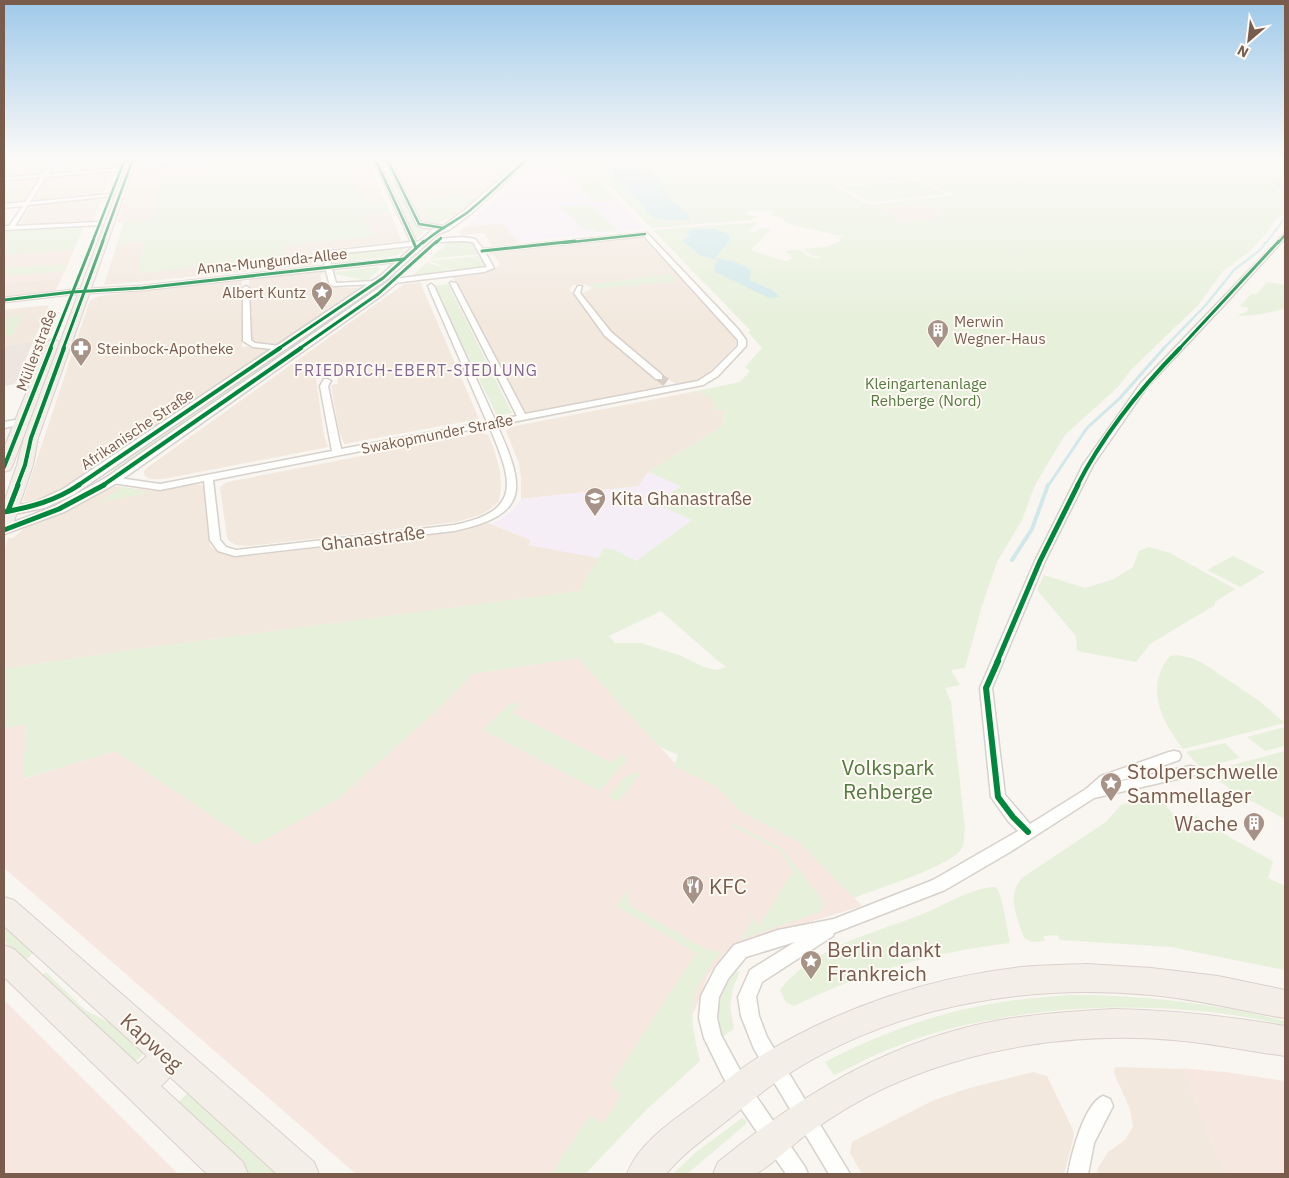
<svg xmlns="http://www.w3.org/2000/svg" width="1289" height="1178" font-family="'IBM Plex Sans',sans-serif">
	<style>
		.residential { fill: #f2e8de }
		.commercial { fill: #f6e8e1 }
		.industrial { fill: #ede5e0 }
		.education { fill: #f6eef6 }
		.green { fill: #e7f0db; fill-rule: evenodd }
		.water { fill: #d0e8ea }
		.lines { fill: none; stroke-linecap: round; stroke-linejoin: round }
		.stream-far3 { stroke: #d0e8ea; stroke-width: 2 }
		.stream-far2 { stroke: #d0e8ea; stroke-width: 2.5 }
		.stream-far1 { stroke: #d0e8ea; stroke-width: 3 }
		.stream { stroke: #d0e8ea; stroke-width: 4 }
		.minor-tunnel { stroke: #d9cfc7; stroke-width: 9; stroke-dasharray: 9 4.5; stroke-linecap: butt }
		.minor-casing { stroke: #d7d1cb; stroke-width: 3 }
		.tertiary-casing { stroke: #d7d1cb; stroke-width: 3 }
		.primary-casing { stroke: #dad1cc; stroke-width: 2 }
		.minor { fill: #fefefd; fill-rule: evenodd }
		.tertiary { fill: #fefefd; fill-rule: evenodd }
		.primary { fill: #f3eee8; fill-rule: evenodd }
		.cycleway-far4-casing { stroke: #fffaf3; stroke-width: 4 }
		.cycleway-far3-casing { stroke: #fffaf3; stroke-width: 5 }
		.cycleway-far2-casing { stroke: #fffaf3; stroke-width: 6 }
		.cycleway-far1-casing { stroke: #fffaf3; stroke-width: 8 }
		.cycleway-casing { stroke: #fffaf3; stroke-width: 9 }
		.cycleway-far4 { stroke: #00873e; stroke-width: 2.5 }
		.cycleway-far3 { stroke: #00873e; stroke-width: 3 }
		.cycleway-far2 { stroke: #00873e; stroke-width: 4 }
		.cycleway-far1 { stroke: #00873e; stroke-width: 5 }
		.cycleway { stroke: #00873e; stroke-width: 6 }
		.labels { text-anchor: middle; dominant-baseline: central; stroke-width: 4; stroke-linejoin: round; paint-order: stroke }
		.far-street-label { font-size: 15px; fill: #7a5c4d; stroke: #fffaf3 }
		.far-poi-label { font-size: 15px; fill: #7a5c4d; stroke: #fffaf3; text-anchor: start }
		.far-park-label { font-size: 15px; fill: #537a41; stroke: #fffaf3 }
		.far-quarter-label { font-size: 16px; letter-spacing: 1px; fill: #846695; stroke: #fffaf3 }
		.poi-label { font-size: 18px; fill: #7a5c4d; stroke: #fffaf3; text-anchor: start }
		.street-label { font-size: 18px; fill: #7a5c4d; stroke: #fffaf3 }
		.near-park-label { font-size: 21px; fill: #537a41; stroke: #fffaf3 }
		.near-poi-label { font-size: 21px; fill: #7a5c4d; stroke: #fffaf3; text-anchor: start }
		.near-street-label { font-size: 21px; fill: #7a5c4d; stroke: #fffaf3 }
	</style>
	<rect width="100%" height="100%" fill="#f9f5f0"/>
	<!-- residential -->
	<g class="residential">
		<path d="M4,159H51L41,174L4,177Z"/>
		<path d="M60,159H119L115,167L112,169L51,173Z"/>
		<path d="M139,159H237L142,166H136Z"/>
		<path d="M299,159H367L386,203L362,205L346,161L162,176L150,220L117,223L135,170L137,169H141V171Z"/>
		<path d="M391,159H522L457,216L432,225L424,224Z"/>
		<path d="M109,172H113L102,195L34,201L49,176Z"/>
		<path d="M39,177L23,202L4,204V180Z"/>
		<path d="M95,199H102L93,221L91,222L18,226L32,204Z"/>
		<path d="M390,212L402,241L312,251L315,265L104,285L117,244L145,241L137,273L285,257L284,245L374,236L366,215Z"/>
		<path d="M503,223L518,243L492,246L484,233L461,235L459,232L465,227Z"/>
		<path d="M635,236L642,237L736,338V345L705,377L695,382L675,384L613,334L580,294L591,289V287L583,284L573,285L569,289L605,334L664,386L524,413L453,277L457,275L463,276L488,273V271L495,269L500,264L493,254L488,255L492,251Z"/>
		<path d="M311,271L326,272L320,275L323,287L361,288L278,346L257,345V341L250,340V319L252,317V312H250L249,280L253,278Z"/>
		<path d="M61,279L56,290L4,297V283Z"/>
		<path d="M238,279L242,281V347L252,346L269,348L270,351L90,472H87L77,478L80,479L60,493L37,502L36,501H23L90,300L100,296L146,290Z"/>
		<path d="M420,282L479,419L344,444L339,431L331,385L338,384L337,376L316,379L324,436L328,447L164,479H150L144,475V471L148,467L404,284Z"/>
		<path d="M49,305L33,342L4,346V337L9,326L4,327V310Z"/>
		<path d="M697,391L712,398L716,404L714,410H726L721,427L648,472L640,486L521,499V478L519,463L506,431L510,427Z"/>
		<path d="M481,433L488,435L493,446L500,471L501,487L499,501L489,510L480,515L456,522L250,546L236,545L229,541L227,537L220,487L227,482Z"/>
		<path d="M192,484L202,485L204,490L210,546L218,552L228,555L249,556L443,533L467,530L488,523L531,540L529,545L599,558L580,591L137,649L4,669V551L8,538H13L27,526L60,514L114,486L154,491Z"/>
		<path d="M1115,1067L1183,1069L1217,1156L1228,1174H1097L1098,1168L1108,1152L1125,1140L1133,1127L1130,1109L1114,1073Z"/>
		<path d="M1033,1072L1047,1076L1073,1130L1074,1136L1064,1174H862L850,1153L852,1142L932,1101L966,1089Z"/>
	</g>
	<!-- commercial -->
	<g class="commercial">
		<path d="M913,205L944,210L931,220L903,223L878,209Z"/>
		<path d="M74,250L61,279L4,283V255Z"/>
		<path d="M578,658L675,763L674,766L717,787L741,812L799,842L862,906L737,944L725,953L708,975L695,1010L572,1174H356L4,868V728L26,724L24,779L115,751L255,845L447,701L472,674Z"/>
		<path d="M4,1000L178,1174H4Z"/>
		<path d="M1178,1068L1225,1072L1285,1081V1174H1228L1217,1156L1183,1069Z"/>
	</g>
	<!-- industrial -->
	<path class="industrial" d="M33,342L15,384L4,386V346Z"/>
	<!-- education -->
	<g class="education">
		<path d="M559,164L594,202L618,200L643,229L517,242L503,223L465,227L530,166Z"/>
		<path d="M648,472L681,486L666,496L661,494L646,504L659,505L692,520L636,561L615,550L604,548L599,558L528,545L531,540L492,524L512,511L521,499L639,486Z"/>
	</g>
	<!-- green -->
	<g class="green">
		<path d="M538,159H580L605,185L601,186L618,200L594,202L559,164L530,166Z"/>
		<path d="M584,159H1285V213L1276,219L1263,237L1250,251L1223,271L1199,304L1131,370L1118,387L1065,435L1035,485L1022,520L997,562L982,606L965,668L951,670L960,685L945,688L951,701L965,829C964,836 965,845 960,851C944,868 879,888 854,898L799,842L741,812L717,787L674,766L678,755L658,746L578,658L472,674L447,701L337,800L255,845L115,751L23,779L26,724L4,728V669L137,649L579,591L604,548L615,550L636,561L692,520L659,505L654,508L645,504L661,494L666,496L681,486L648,472L721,427L726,411L714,410L716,404L713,403L712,398L697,391L740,382L750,371L745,367L762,348L748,332L751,331L653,230L759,222L748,231L755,232L761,228L771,229L751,250L778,259L786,261L794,258L788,256L790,255L785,251L799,249L808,256L818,259L820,257L812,255L804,249L826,247L840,241V238L837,237H847L791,225L781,218L770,216L775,212L767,210L748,211L746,214L759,217L749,220L651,228ZM917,178L955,195L869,205L835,186ZM913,205L943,210L931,220L903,223L879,209ZM661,611L718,661L727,667L716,670L704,667L679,655L641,643H615L609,636Z"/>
		<path d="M346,161L362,204L386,203L390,212L366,215L374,236L284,245L286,257L137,273L145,241L117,244L124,222L150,220L162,176Z"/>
		<path d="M393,179L416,225L428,228L416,239L388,180Z"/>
		<path d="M916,180L947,194L871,202L842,187Z"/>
		<path d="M469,196L473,199L452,216L431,223H429L417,200Z"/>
		<path d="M572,205H590L617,230L596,232L593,229L586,230L560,207Z"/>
		<path d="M83,228L74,250L4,255V231Z"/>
		<path d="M458,241L472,242L480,254L430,259L449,242Z"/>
		<path d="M404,246L405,248L396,256L332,263L331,259L341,253Z"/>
		<path d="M481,256L486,264L483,267L456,272L430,261Z"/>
		<path d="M427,263L443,267L453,273L411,277Z"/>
		<path d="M68,264L64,271L4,276V268Z"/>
		<path d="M376,267L381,268L367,281L335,274L334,272Z"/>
		<path d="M670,274L677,281L596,289L592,284Z"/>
		<path d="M1267,282L1285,285V308C1269,314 1254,315 1237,316L1246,312L1249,308L1240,306L1251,294H1257Z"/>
		<path d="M450,284L451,290L512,413L497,416L434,286Z"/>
		<path d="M363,295H372L293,348L287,347Z"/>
		<path d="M23,315L14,334L4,336L6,324H4V318Z"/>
		<path d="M279,353H286L119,471L110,470Z"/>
		<path d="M123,487L150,493L99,502Z"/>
		<path d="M1149,547L1170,553L1235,589L1215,602V605L1150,644L1136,662L1077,651L1076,636L1037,590L1044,575L1085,588L1114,579L1133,567L1139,551Z"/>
		<path d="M1233,556L1265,572L1240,587L1207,570Z"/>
		<path d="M1178,655L1194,659L1204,664L1258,700L1285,723L1183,749C1162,721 1144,687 1170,656Z"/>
		<path d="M511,703L520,704L512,713L612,763L620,754L628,759L599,791L482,730Z"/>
		<path d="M1285,727V746L1265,751L1247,737Z"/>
		<path d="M1225,743L1240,758L1201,768L1186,752Z"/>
		<path d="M1285,751V819L1238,794L1206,772Z"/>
		<path d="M634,772L641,773L618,802L608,796L624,778Z"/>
		<path d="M1156,795L1177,818H1191L1195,815L1231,838L1273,861L1268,878L1285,886V970L1171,947L1060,940L1057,935L1043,936L1045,941L1031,942L1024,938C1017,917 1006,897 1022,878L1106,822L1121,805Z"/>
		<path d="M732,823L781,848L822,899L823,908L820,912L740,940L753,921L749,917L750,915L759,926L793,871L780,851L730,825Z"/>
		<path d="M992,887H996C1003,896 1007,930 1010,943C934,952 863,972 794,1006L786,1002L780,990C816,944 874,934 925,913C948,903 968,890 992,887Z"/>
		<path d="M627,891L630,892L627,896L630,905L707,950L722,952C687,991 688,1013 700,1061L647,1109L585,1174H551L590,1115L603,1124L622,1094L610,1085L696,953L616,906Z"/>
		<path d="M4,927L36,951L25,960L4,941Z"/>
		<path d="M740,971L733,988L730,1006L734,1029L723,1036C712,1011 720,992 736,972Z"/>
		<path d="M46,972L85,1010L122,1029L146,1051L132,1065L41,976Z"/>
		<path d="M1069,995C1143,995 1214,1003 1285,1021V1025C1164,996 997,1002 882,1052C865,1059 850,1068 834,1075L825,1062C909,1019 975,1001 1069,995Z"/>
		<path d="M189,1092L281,1174H248L175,1105Z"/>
		<path d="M742,1118L746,1120V1124L687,1174H673L695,1153Z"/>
	</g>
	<!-- water -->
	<g class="water">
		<path d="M599,159H627L654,176L661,183L667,197L688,214L690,220H666L652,217L636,197L612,178L609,169Z"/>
		<path d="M695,229H713L729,234L730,240L715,258C726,260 744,262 751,272L749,278L750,280L774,291L779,297L769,298L715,272L714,268L718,260L701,256L682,240L690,236L686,232Z"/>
	</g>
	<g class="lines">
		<!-- stream-far3 -->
		<g class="stream-far3">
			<path d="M1285,178L1273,190L1285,198"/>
			<path d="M1266,243L1285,218"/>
		</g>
		<!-- stream-far2 -->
		<path class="stream-far2" d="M1163,349L1205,306L1234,270L1260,250L1267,241"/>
		<!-- stream-far1 -->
		<path class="stream-far1" d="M1048,486L1087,428L1120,398L1164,348"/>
		<!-- stream -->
		<path class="stream" d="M1012,560L1032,529L1048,485"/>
		<!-- minor-tunnel -->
		<path class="minor-tunnel" d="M659,377L667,383"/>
		<!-- minor casing -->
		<g class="minor-casing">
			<g id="minor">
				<path d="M53,159H57L48,174L233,159H252L46,177L30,202L110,194L113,196L28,205L15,226L99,222L101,225L4,230V226H9L23,206L4,208V204L25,202L41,177L4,180V178L43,174Z"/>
				<path d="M373,159H377L416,242L423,241L426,243L418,245L419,248L416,250L412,246L335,254L329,257L331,265L406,258V260L404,261L332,269L336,283L375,281L378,283L377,284L333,286L329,283L326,270L142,290L72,294L4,302V298L72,290L142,286L325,266L323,256L332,251L411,242Z"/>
				<path d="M385,159H389L421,223L446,226L448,229L425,228L417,225Z"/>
				<path d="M647,233L738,329L746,340V346L718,376L703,385L497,425C525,487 531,515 454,531L235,556L218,551L210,540L204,481L160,490L112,483L107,480L112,477L160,484L332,451L320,386L324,379H327L331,381L328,386L341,449L487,422L428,286L431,284L434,286L495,420L517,416L450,283L451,282L456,283L525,414L698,381L712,372L738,346V340L644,236L485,252L494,268L484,272L394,283L391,281L394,279L487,267L473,242L463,241L436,242L438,239L463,237L475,239L483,249ZM489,426C512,480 524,511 454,525L236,550L226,547L220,540L213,480Z"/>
				<path d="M1285,233V238L1226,303L1147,387L1093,465L1045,561L992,688L1005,795L1030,824L1086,789L1101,776L1169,752L1174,751L1179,752L1181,756L1179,760L1117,782L1190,766L1195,767L1197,771L1195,775L1190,776L1094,798L1010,852L945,890L834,933L833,936L762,982L756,997L759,1016L767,1037L850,1174H829L754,1049L741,1016L738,997L750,970L795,942L746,957L728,979L719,997L717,1018L721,1035L747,1083L805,1167L808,1174H786L733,1097L704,1038L699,1018L701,996L716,967L734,945L778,930L834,919L933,880L1018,831L1008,821L991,797L980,688L1035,561L1083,465L1141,383Z"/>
				<path d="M246,286L249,288L251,340L255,343L280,346V350L253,347L243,341V288Z"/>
				<path d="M578,286H582L580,293L611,332L662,375V379H656L605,336L574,293Z"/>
				<path d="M21,419L25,422L24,424L4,428V422Z"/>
				<path d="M1103,1096L1110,1099L1113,1106L1094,1143L1088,1174H1068C1071,1155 1084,1104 1103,1096Z"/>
			</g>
		</g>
		<!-- tertiary casing -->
		<g class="tertiary-casing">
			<g id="tertiary">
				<path d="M523,159H530L472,213L449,230L438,234L386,280L73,495L44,508L4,516V508L35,502L63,489L380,276L432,230L443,226L466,209Z"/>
				<path d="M396,276L400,279L399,281L381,296L117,483L64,512L4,534V526L55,506L107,477Z"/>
			</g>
		</g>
		<!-- primary casing -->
		<g class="primary-casing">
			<g id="primary">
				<path d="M129,159H137L38,438L33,465L13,524L10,528L4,529V502L17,465L24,438Z"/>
				<path d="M53,338L59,342L12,467L10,470L4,472V448L47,342Z"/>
				<path d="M4,897L14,900L314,1162L319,1174H277L170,1077L161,1086L243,1162L248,1174H207L4,977V945L14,949L138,1064L147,1056L4,926Z"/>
				<path d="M1087,964L1151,968L1218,976L1285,990V1018C1241,1011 1197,999 1151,995C1023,983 887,1007 779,1080C763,1091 749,1103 734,1115C711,1134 685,1151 666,1174H627C639,1142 674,1120 701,1100C721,1085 740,1068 762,1055C841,1007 931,977 1022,967C1043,965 1065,965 1087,964Z"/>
				<path d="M1113,1009C1172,1010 1227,1016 1285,1026V1056C1248,1051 1211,1043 1173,1040C1081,1032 983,1046 898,1082C865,1096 834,1115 806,1135C796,1142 762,1173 755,1174C742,1177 725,1175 713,1174L718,1162C802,1094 891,1040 1000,1020C1037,1014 1075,1011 1113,1009Z"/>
			</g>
		</g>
		<!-- minor -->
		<use href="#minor" class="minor"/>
		<!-- tertiary -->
		<use href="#tertiary" class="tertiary"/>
		<!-- primary -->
		<use href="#primary" class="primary"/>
		<!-- cycleway-far4 casing -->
		<g class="cycleway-far4-casing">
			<g id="cycleway-far4">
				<path d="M375,159L414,243"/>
				<path d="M387,159L419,224L444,228"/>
				<path d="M92,243L125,159"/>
				<path d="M102,243L133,159"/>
				<path d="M423,243C437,230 453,223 468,212C489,195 508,176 527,159"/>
				<path d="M436,243L441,238"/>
				<path d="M563,243L645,234"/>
				<path d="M1278,243L1285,235"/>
			</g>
		</g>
		<!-- cycleway-far3 casing -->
		<g class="cycleway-far3-casing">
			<g id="cycleway-far3">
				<path d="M413,241L416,248"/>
				<path d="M482,251L575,241"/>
				<path d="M4,300L72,292L142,288L404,259"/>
				<path d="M50,349L93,241"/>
				<path d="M63,349L103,241"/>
				<path d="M278,349L383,278L424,241"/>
				<path d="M299,349L378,294L437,241"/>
				<path d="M1179,349L1279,241"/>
			</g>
		</g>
		<!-- cycleway-far2 casing -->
		<g class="cycleway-far2-casing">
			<g id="cycleway-far2">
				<path d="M4,467L51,348"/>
				<path d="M17,486L25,465L31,438L64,348"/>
				<path d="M77,486L280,348"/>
				<path d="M102,486L301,348"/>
				<path d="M1077,486C1103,435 1140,389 1180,348"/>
			</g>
		</g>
		<!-- cycleway-far1 casing -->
		<g class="cycleway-far1-casing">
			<g id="cycleway-far1">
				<path d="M8,511L18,485"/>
				<path d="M4,512C31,507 55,501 79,485"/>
				<path d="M4,530L59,509L104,485"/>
				<path d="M997,662L1040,561L1078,485"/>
			</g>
		</g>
		<!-- cycleway casing -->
		<g class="cycleway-casing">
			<path id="cycleway" d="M998,661L986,688L998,797L1013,817L1028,832"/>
		</g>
		<!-- cycleway-far4 -->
		<use href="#cycleway-far4" class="cycleway-far4"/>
		<!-- cycleway-far3 -->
		<use href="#cycleway-far3" class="cycleway-far3"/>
		<!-- cycleway-far2 -->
		<use href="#cycleway-far2" class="cycleway-far2"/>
		<!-- cycleway-far1 -->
		<use href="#cycleway-far1" class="cycleway-far1"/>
		<!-- cycleway -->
		<use href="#cycleway" class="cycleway"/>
	</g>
	<!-- sky -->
	<linearGradient id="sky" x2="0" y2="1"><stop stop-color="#9ec9e9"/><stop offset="0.49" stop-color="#fcfaf8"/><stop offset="1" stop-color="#fcfaf8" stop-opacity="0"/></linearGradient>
	<rect width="1289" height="324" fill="url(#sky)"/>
	<!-- icons -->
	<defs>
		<g id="sight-pin" transform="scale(1.125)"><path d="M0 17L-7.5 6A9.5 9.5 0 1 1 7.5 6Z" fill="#a69286" stroke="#fffaf3"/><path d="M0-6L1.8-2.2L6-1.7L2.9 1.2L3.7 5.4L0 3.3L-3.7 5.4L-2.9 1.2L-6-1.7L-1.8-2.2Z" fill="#fff"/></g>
		<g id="building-pin" transform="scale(1.125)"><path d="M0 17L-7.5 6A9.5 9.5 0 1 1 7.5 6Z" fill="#a69286" stroke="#fffaf3"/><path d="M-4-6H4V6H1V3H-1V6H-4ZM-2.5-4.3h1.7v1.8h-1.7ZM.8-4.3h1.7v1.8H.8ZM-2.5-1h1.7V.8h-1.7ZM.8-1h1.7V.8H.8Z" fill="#fff"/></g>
		<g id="pharmacy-pin" transform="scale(1.125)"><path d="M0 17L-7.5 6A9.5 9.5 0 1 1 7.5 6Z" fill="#a69286" stroke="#fffaf3"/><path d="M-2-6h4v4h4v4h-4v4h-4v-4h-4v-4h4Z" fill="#fff"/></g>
		<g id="school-pin" transform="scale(1.125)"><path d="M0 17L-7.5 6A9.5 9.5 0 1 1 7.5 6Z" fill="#a69286" stroke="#fffaf3"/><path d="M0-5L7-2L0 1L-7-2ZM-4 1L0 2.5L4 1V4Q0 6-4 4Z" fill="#fff"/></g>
		<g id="restaurant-pin" transform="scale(1.125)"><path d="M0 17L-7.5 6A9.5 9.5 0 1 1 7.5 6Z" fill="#a69286" stroke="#fffaf3"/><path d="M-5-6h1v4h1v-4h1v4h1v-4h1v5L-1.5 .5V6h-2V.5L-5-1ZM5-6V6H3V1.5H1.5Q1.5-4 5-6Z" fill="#fff"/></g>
	</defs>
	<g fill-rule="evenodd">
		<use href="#sight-pin" x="322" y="292"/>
		<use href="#building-pin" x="938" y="330"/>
		<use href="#pharmacy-pin" x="81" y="348"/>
		<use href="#school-pin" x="595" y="498"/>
		<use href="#sight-pin" x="1111" y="783"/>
		<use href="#building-pin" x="1254" y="823"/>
		<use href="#restaurant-pin" x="693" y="886"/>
		<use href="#sight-pin" x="811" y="961"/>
	</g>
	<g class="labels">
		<!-- far-street labels -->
		<g class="far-street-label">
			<text transform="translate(272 261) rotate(-6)">Anna-Mungunda-Allee</text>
			<text transform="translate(36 350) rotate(-69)">Müllerstraße</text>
			<text transform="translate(137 429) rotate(-34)">Afrikanische Straße</text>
			<text transform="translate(437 434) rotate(-11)">Swakopmunder Straße</text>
		</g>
		<!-- far-poi labels -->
		<g class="far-poi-label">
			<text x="306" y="292" text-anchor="end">Albert Kuntz</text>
			<text x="954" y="321">Merwin<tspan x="954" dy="17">Wegner-Haus</tspan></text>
			<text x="97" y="348">Steinbock-Apotheke</text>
		</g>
		<!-- far-park labels -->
		<g class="far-park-label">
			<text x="926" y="383">Kleingartenanlage<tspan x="926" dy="17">Rehberge (Nord)</tspan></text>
		</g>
		<!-- far-quarter labels -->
		<g class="far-quarter-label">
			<text x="416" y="370">FRIEDRICH-EBERT-SIEDLUNG</text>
		</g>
		<!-- poi labels -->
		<g class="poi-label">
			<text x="611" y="498">Kita Ghanastraße</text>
		</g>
		<!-- street labels -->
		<g class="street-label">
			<text transform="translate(373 538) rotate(-7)">Ghanastraße</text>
		</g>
		<!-- near-park labels -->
		<g class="near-park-label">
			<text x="888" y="767">Volkspark<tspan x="888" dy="24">Rehberge</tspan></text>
		</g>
		<!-- near-poi labels -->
		<g class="near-poi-label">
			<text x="1127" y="771">Stolperschwelle<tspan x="1127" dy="24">Sammellager</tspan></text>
			<text x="1238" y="823" text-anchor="end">Wache</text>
			<text x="709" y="886">KFC</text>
			<text x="827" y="949">Berlin dankt<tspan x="827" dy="24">Frankreich</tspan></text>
		</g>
		<!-- near-street labels -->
		<g class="near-street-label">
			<text transform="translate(152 1042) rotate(42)">Kapweg</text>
		</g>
	</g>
	<!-- border -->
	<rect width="1289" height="1178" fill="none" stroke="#7a5c4d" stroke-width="10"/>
	<!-- north arrow -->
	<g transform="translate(1249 40) rotate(208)" stroke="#fffaf3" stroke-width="4" paint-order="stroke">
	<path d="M0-4L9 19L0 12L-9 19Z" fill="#7a5c4d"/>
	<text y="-8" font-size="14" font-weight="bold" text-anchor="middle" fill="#7a5c4d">N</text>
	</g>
</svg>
